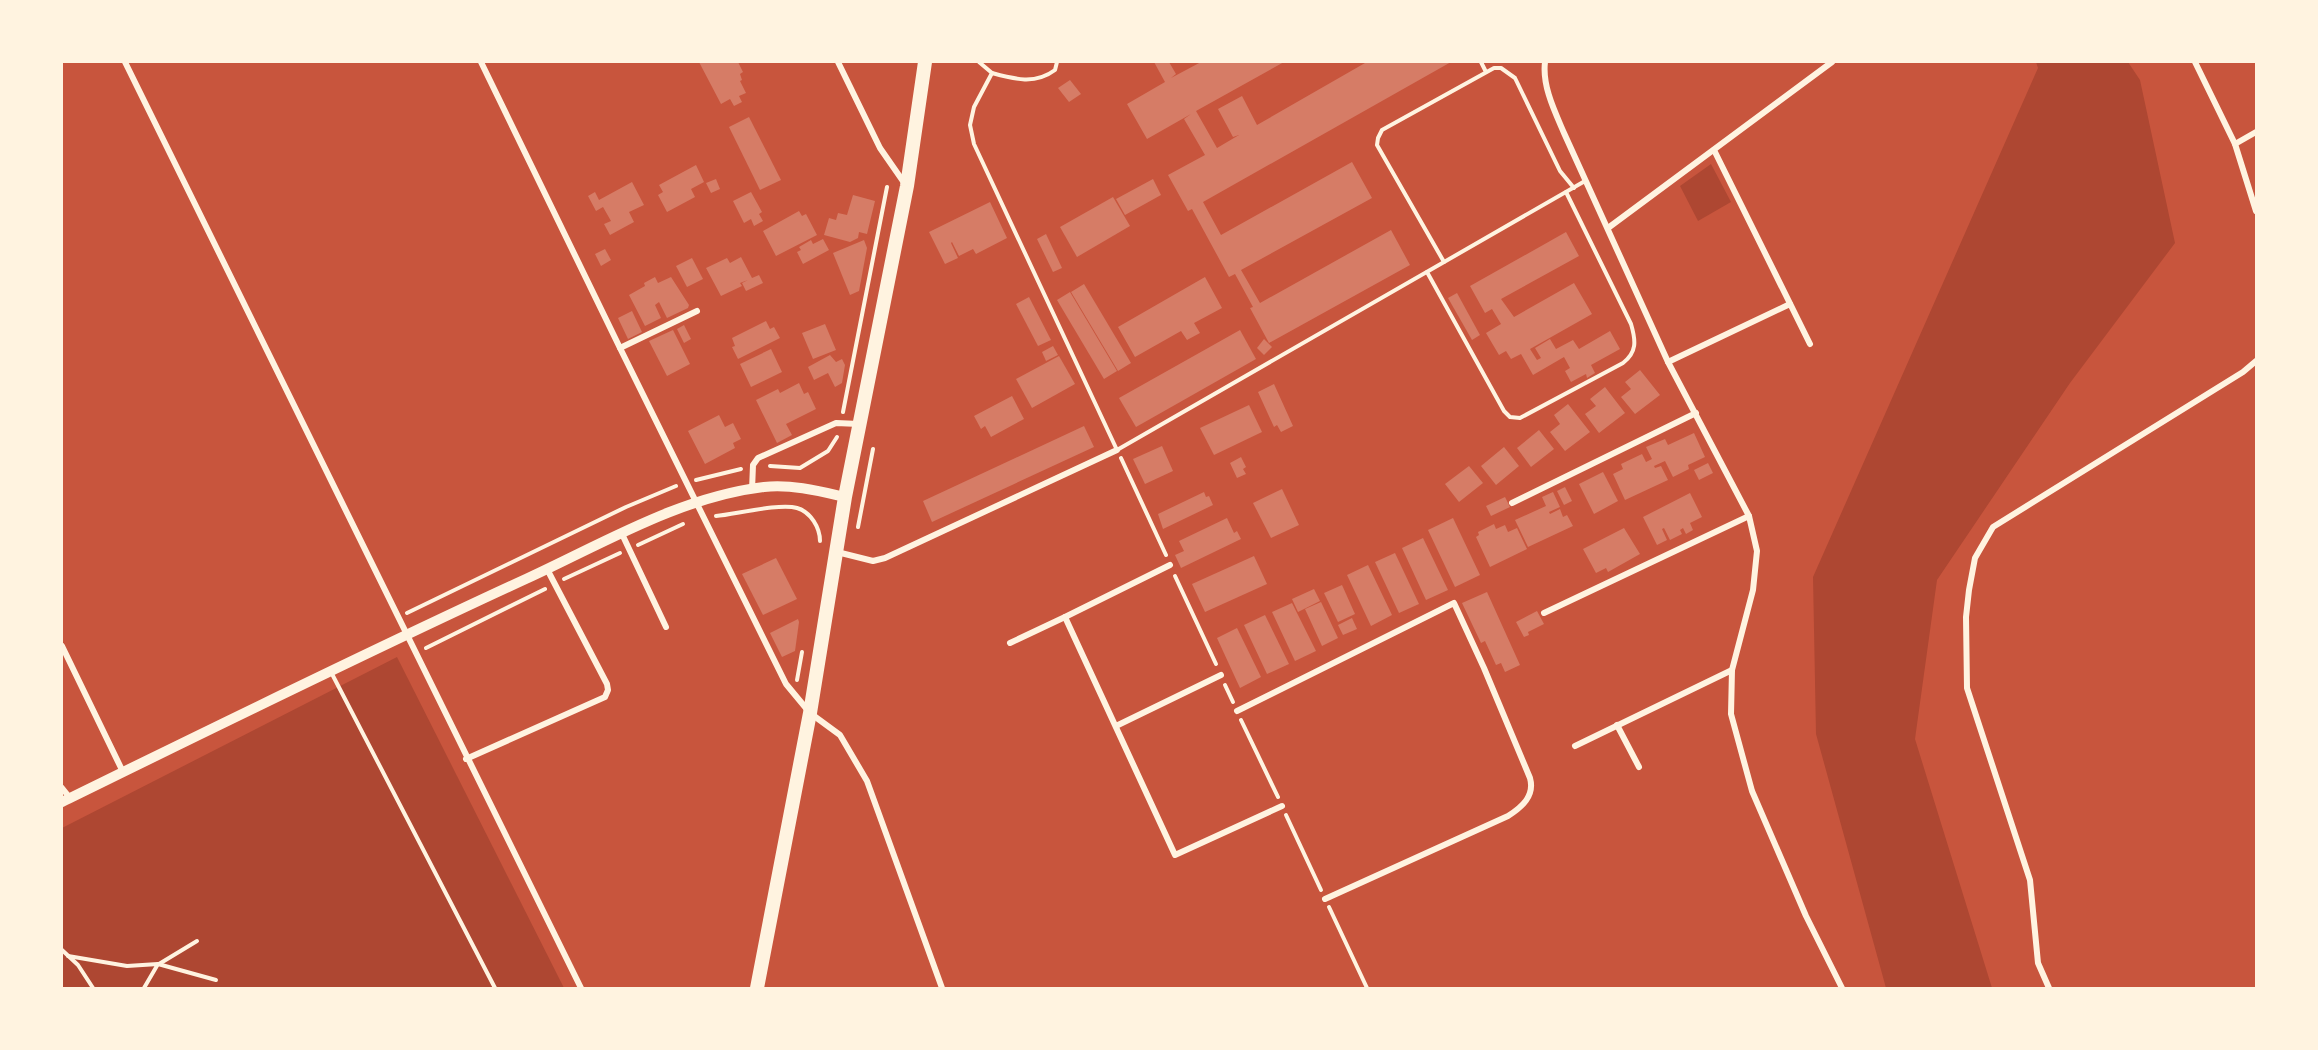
<svg xmlns="http://www.w3.org/2000/svg" width="2318" height="1050" font-family="Roboto,sans-serif">
	<style>
		.green { fill: #ae4732 }
		.building { fill: #d67c66 }
		.lines { fill: none; stroke-linecap: round; stroke-linejoin: round }
		.path { stroke: #fff3e0; stroke-width: 4 }
		.service { stroke: #fff3e0; stroke-width: 4 }
		.minor { stroke: #fff3e0; stroke-width: 6 }
		.tertiary { stroke: #fff3e0; stroke-width: 10 }
		.trunk { stroke: #fff3e0; stroke-width: 14 }
	</style>
	<rect width="100%" height="100%" fill="#c8553d"/>
	<!-- green -->
	<g class="green">
		<path d="M2036,62H2128L2140,80L2175,243L2070,383L1937,580L1915,739L1992,988H1886L1816,734L1813,577L2038,68Z"/>
		<path d="M1711,164L1731,202L1698,221L1680,186Z"/>
		<path d="M397,657L564,988H62V828Z"/>
	</g>
	<!-- building -->
	<g class="building">
		<path d="M699,62H738L743,72L740,74L742,80L740,81L746,93L739,96L742,102L734,106L730,99L721,104Z"/>
		<path d="M1154,62H1169L1176,74L1171,78L1201,62H1284L1196,111L1217,148L1239,135L1233,137L1218,109L1242,96L1257,125L1365,63L1364,62H1451L1203,202L1221,235L1352,162L1372,198L1241,270L1260,303L1391,230L1410,265L1269,343L1250,308L1253,307L1235,274L1229,277L1192,209L1188,211L1168,175L1205,155L1184,119L1191,114L1147,139L1127,104L1165,82Z"/>
		<path d="M1070,80L1081,94L1069,102L1058,88Z"/>
		<path d="M749,117L781,180L760,190L729,127Z"/>
		<path d="M696,165L704,182L691,189L695,197L667,212L658,195L663,192L659,185Z"/>
		<path d="M716,179L720,189L711,193L706,183Z"/>
		<path d="M1153,179L1161,195L1125,215L1116,199Z"/>
		<path d="M632,182L644,205L629,212L634,222L610,235L604,224L611,221L603,207L596,211L588,196L595,192L599,200Z"/>
		<path d="M751,192L762,212L759,214L763,221L754,226L751,219L744,223L733,201Z"/>
		<path d="M853,195L875,201L867,234L859,232L858,238L850,242L824,235L829,218L836,220L838,213L847,215Z"/>
		<path d="M1113,197L1130,226L1077,257L1060,227Z"/>
		<path d="M990,202L1007,238L976,254L973,249L959,256L952,242L951,243L958,258L945,264L929,232Z"/>
		<path d="M799,211L802,216L806,214L817,235L776,256L763,231Z"/>
		<path d="M1566,232L1579,256L1501,299L1514,317L1574,283L1592,314L1530,349L1537,360L1541,358L1535,348L1550,339L1556,349L1573,340L1579,349L1610,331L1620,349L1591,365L1595,373L1587,378L1586,374L1571,382L1565,371L1570,368L1564,357L1533,375L1521,354L1511,359L1506,351L1499,355L1486,333L1501,324L1492,309L1485,313L1470,286Z"/>
		<path d="M1046,234L1062,268L1053,272L1037,239Z"/>
		<path d="M823,239L829,250L803,264L797,252L801,250L799,247L811,240L813,244Z"/>
		<path d="M864,240L867,248L859,291L850,295L833,253Z"/>
		<path d="M605,249L611,260L601,266L595,254Z"/>
		<path d="M741,257L752,278L759,275L763,283L746,291L742,283L748,280L740,283L742,286L721,296L706,268L727,258L730,263Z"/>
		<path d="M692,258L703,279L687,287L676,266Z"/>
		<path d="M655,277L658,283L671,277L689,305L688,308L667,318L659,302L655,305L661,318L645,326L629,295L645,286L644,283Z"/>
		<path d="M1205,277L1222,308L1194,323L1200,333L1187,340L1181,331L1135,357L1118,327Z"/>
		<path d="M1084,284L1131,363L1118,371L1071,292Z"/>
		<path d="M1070,292L1117,371L1104,379L1057,300Z"/>
		<path d="M1457,293L1480,335L1472,340L1448,298Z"/>
		<path d="M1029,297L1051,340L1038,346L1016,304Z"/>
		<path d="M632,311L642,332L628,339L618,318Z"/>
		<path d="M766,321L770,329L774,327L780,338L738,359L732,347L735,346L732,338Z"/>
		<path d="M825,324L836,350L813,359L802,333Z"/>
		<path d="M684,325L691,339L684,343L677,329Z"/>
		<path d="M673,330L690,364L667,376L649,341Z"/>
		<path d="M1240,330L1256,359L1136,427L1119,398Z"/>
		<path d="M1264,339L1272,347L1264,355L1257,348Z"/>
		<path d="M1053,346L1058,355L1046,361L1042,352Z"/>
		<path d="M771,349L782,372L751,387L740,364Z"/>
		<path d="M830,355L836,362L842,359L845,365L842,383L835,387L828,373L814,380L808,367Z"/>
		<path d="M1059,356L1075,384L1032,408L1016,379Z"/>
		<path d="M1640,370L1660,395L1635,414L1621,397L1631,389L1625,382Z"/>
		<path d="M799,383L804,394L808,392L816,409L786,424L792,435L777,443L756,400L778,389L780,393Z"/>
		<path d="M1274,384L1293,426L1281,432L1277,425L1274,427L1258,392Z"/>
		<path d="M1605,387L1625,413L1599,433L1585,414L1596,406L1590,399Z"/>
		<path d="M1012,396L1024,419L991,437L985,426L981,429L974,416Z"/>
		<path d="M1568,404L1590,432L1565,451L1550,432L1560,424L1554,415Z"/>
		<path d="M1249,405L1262,432L1214,455L1200,428Z"/>
		<path d="M719,415L725,427L733,423L741,439L733,443L735,448L705,464L688,431Z"/>
		<path d="M1084,426L1094,447L932,522L923,501Z"/>
		<path d="M1539,430L1554,449L1531,467L1517,448Z"/>
		<path d="M1694,433L1705,457L1688,465L1689,469L1673,477L1665,461L1654,466L1655,468L1661,466L1668,480L1625,500L1613,474L1623,469L1621,464L1642,454L1646,462L1652,459L1646,447L1665,439L1668,445Z"/>
		<path d="M1162,446L1173,471L1145,484L1133,459Z"/>
		<path d="M1504,447L1519,466L1496,485L1481,466Z"/>
		<path d="M1241,457L1246,467L1243,469L1246,474L1237,478L1230,463Z"/>
		<path d="M1708,463L1713,473L1699,480L1694,470Z"/>
		<path d="M1469,466L1483,483L1459,502L1445,484Z"/>
		<path d="M1603,472L1618,501L1594,514L1579,484Z"/>
		<path d="M1565,487L1572,501L1564,505L1557,491Z"/>
		<path d="M1282,489L1299,525L1271,538L1253,503Z"/>
		<path d="M1204,492L1206,497L1209,496L1213,505L1163,529L1158,514Z"/>
		<path d="M1553,492L1560,507L1549,512L1550,514L1560,509L1563,517L1567,515L1573,526L1528,547L1515,520L1546,506L1542,497Z"/>
		<path d="M1690,493L1702,517L1690,523L1693,530L1686,534L1683,528L1680,530L1682,534L1670,540L1664,528L1662,529L1667,540L1657,545L1643,517Z"/>
		<path d="M1505,497L1510,507L1491,516L1486,506Z"/>
		<path d="M1227,518L1234,533L1237,531L1241,539L1181,568L1175,555L1184,551L1179,541Z"/>
		<path d="M1453,518L1480,575L1455,587L1428,530Z"/>
		<path d="M1494,524L1496,529L1505,525L1508,532L1517,528L1527,549L1490,567L1476,537L1479,535L1478,532Z"/>
		<path d="M1624,528L1640,554L1608,572L1606,568L1596,573L1583,549Z"/>
		<path d="M1423,538L1448,590L1426,600L1402,548Z"/>
		<path d="M1395,553L1419,604L1399,613L1375,562Z"/>
		<path d="M1254,556L1267,584L1205,612L1192,584Z"/>
		<path d="M776,558L797,599L763,615L742,574Z"/>
		<path d="M1368,565L1392,615L1371,626L1347,575Z"/>
		<path d="M1342,585L1355,614L1338,622L1324,593Z"/>
		<path d="M1314,589L1320,601L1298,612L1292,599Z"/>
		<path d="M1487,592L1520,665L1505,672L1501,663L1496,665L1485,641L1481,643L1462,603Z"/>
		<path d="M1321,602L1338,638L1322,646L1305,609Z"/>
		<path d="M1292,603L1316,651L1295,661L1272,612Z"/>
		<path d="M1537,611L1544,624L1528,632L1529,635L1524,637L1516,622Z"/>
		<path d="M1265,615L1289,664L1267,674L1244,625Z"/>
		<path d="M1352,618L1357,629L1343,635L1338,625Z"/>
		<path d="M798,619L799,622L795,651L782,657L770,633Z"/>
		<path d="M1237,628L1261,677L1240,688L1217,638Z"/>
	</g>
	<g class="lines">
		<!-- path -->
		<g class="path">
			<path d="M843,412L887,187"/>
			<path d="M1121,458L1166,555"/>
			<path d="M770,466L800,468L828,451L837,437"/>
			<path d="M696,480L741,469"/>
			<path d="M716,516C736,514 780,503 797,508C811,512 820,528 820,541"/>
			<path d="M858,527L873,449"/>
			<path d="M638,545L683,524"/>
			<path d="M1175,576L1216,664"/>
			<path d="M564,579L620,553"/>
			<path d="M407,613L626,507L676,486"/>
			<path d="M426,648L545,589"/>
			<path d="M797,680L802,652"/>
			<path d="M1225,685L1233,702"/>
			<path d="M1241,720L1278,797"/>
			<path d="M1286,815L1321,890"/>
			<path d="M1329,907L1367,988"/>
			<path d="M62,950L78,965L93,988"/>
			<path d="M68,956L127,966L158,964L144,988"/>
			<path d="M158,964L216,980"/>
			<path d="M159,964L197,941"/>
		</g>
		<!-- service -->
		<g class="service">
			<path d="M979,62L992,73L974,107L970,125L974,144L1117,450L1585,181"/>
			<path d="M1481,62L1486,72"/>
			<path d="M992,73C1014,79 1035,85 1055,70L1057,62"/>
			<path d="M1444,262L1377,145L1378,138L1382,130L1494,68H1501L1515,78L1560,171L1574,188"/>
			<path d="M1427,272L1504,411L1510,417L1520,418L1623,363C1637,352 1636,341 1631,324L1566,192"/>
			<path d="M331,672L495,988"/>
		</g>
		<!-- minor -->
		<g class="minor">
			<path d="M125,62L581,988"/>
			<path d="M481,62L620,348L786,684L810,713L840,735L867,781L942,988"/>
			<path d="M838,62L880,148L905,184"/>
			<path d="M1545,62C1542,86 1555,112 1564,133L1668,362L1749,516L1757,551L1753,590L1732,670L1731,714L1752,791L1806,916L1842,988"/>
			<path d="M2195,62L2235,144L2256,211"/>
			<path d="M2235,144L2256,132"/>
			<path d="M1714,150L1810,344"/>
			<path d="M1608,228L1832,62"/>
			<path d="M620,348L697,311"/>
			<path d="M1668,362L1790,304"/>
			<path d="M752,490L753,465L758,458L836,423L859,424"/>
			<path d="M1512,503L1696,413"/>
			<path d="M622,534L666,627"/>
			<path d="M837,552L873,561L885,558L1117,450"/>
			<path d="M1170,565L1065,617L1175,855L1282,806"/>
			<path d="M1544,613L1749,516"/>
			<path d="M1010,643L1065,617"/>
			<path d="M62,646L123,772"/>
			<path d="M1237,711L1454,603L1484,668L1530,778C1535,796 1522,807 1508,816L1325,899"/>
			<path d="M1617,725L1639,767"/>
			<path d="M1116,726L1221,675"/>
			<path d="M1575,746L1732,670"/>
			<path d="M466,759L605,697L608,690L607,684L547,569"/>
			<path d="M62,788L70,798"/>
			<path d="M2049,988L2038,963L2030,880L1967,688L1966,617L1969,590L1975,558L1993,527L2243,372L2256,361"/>
		</g>
		<!-- tertiary -->
		<path class="tertiary" d="M62,802C217,726 371,650 528,578C604,543 680,497 764,487C791,484 819,491 845,497"/>
		<!-- trunk -->
		<path class="trunk" d="M757,988L810,713L845,497L907,186L925,62"/>
	</g>
	<!-- border -->
	<rect width="2318" height="1050" fill="none" stroke="#fff3e0" stroke-width="126"/>
</svg>
